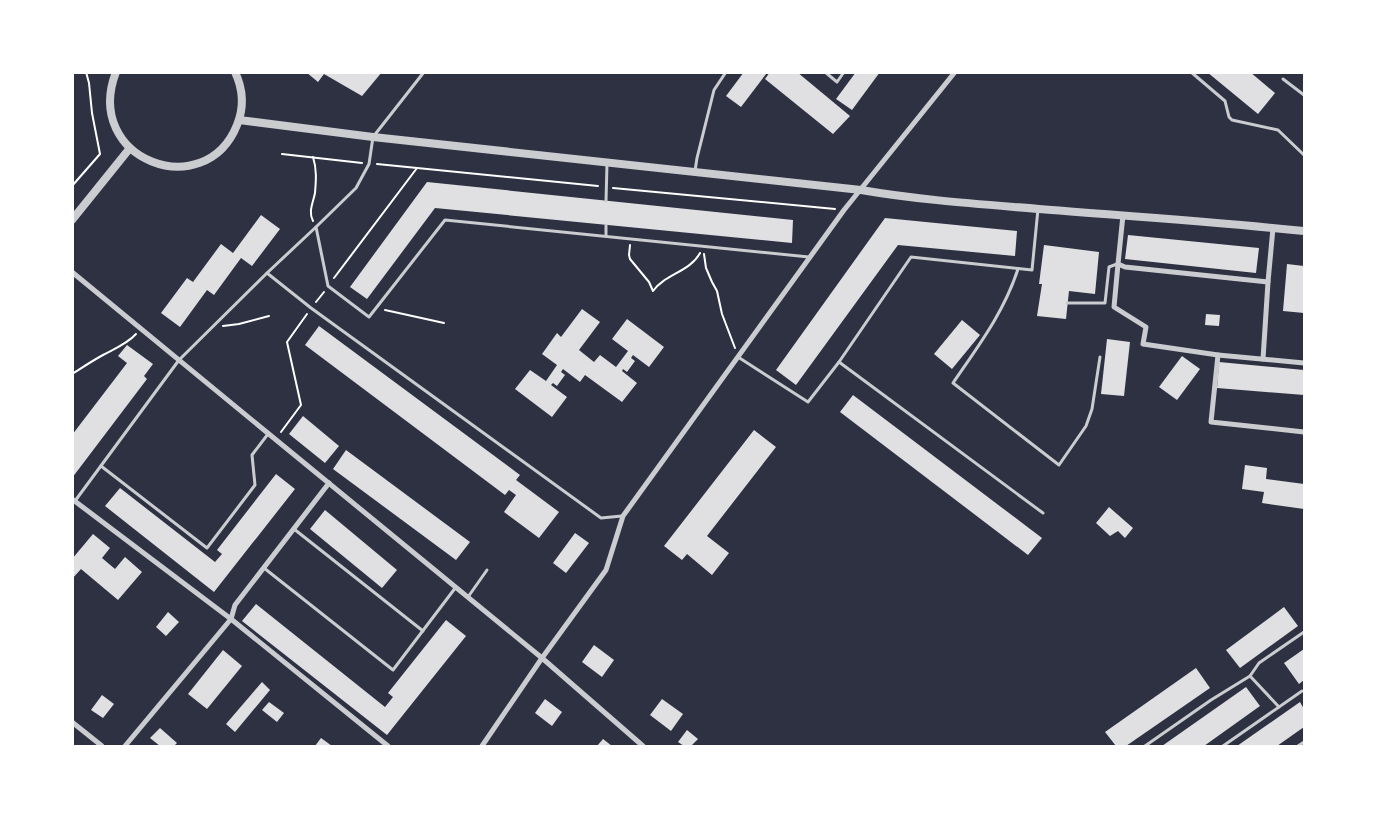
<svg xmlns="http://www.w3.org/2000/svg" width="1377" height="819" font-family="Inter,sans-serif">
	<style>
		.building { fill: #e0e0e3 }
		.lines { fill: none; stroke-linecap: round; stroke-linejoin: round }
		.path { stroke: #fff; stroke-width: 2 }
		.service { stroke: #caccd0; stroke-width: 3 }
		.minor { stroke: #caccd0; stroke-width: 5 }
		.tertiary { stroke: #caccd0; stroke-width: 8 }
	</style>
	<rect width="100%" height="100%" fill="#2d3142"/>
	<!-- building -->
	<g class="building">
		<path d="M306,72H382L362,96L324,74L318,82Z"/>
		<path d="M744,72H764L766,74L741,107L726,96Z"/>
		<path d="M770,72H797L850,116L833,134L765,79Z"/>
		<path d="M856,72H880L852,110L836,99Z"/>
		<path d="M1207,72H1250L1275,93L1258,114Z"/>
		<path d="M427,182L793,220L792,243L435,208L367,299L350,287Z"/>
		<path d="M261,215L280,229L252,266L241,258L214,295L207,290L180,327L161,313L187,278L193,282L221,244L233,253Z"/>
		<path d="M885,218L1017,231L1015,256L898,245L796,385L776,370Z"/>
		<path d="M1128,235L1259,248L1256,273L1125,259Z"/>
		<path d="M1044,245L1099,252L1095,294L1069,291L1066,319L1037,316L1042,284H1039Z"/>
		<path d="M1287,264L1304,266V313L1283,311Z"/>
		<path d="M582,309L600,322L579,350L594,362L600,355L616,367L628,351L612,339L627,319L664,347L649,367L633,355L631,358L635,361L627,372L623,369L622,371L637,383L622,402L585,375L580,382L563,369L561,372L565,375L557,386L553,383L551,385L567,397L552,417L515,389L530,370L546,381L557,365L542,354L557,333L561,337Z"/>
		<path d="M1206,314L1220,315L1219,326L1205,325Z"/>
		<path d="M962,320L980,335L952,369L934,354Z"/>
		<path d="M319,326L520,475L516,480L559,512L539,538L504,512L516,495L509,490L505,495L305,345Z"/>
		<path d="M1107,339L1130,342L1124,396L1101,394Z"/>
		<path d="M127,345L153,364L144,376L147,379L72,478V435L127,363L118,356Z"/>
		<path d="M1182,356L1200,369L1177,400L1159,387Z"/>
		<path d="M1219,362L1304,370V395L1217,388Z"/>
		<path d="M853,395L1042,538L1028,555L840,412Z"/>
		<path d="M303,416L339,446L325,463L289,434Z"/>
		<path d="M754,430L776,447L707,536L729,553L712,575L687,554L682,560L664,546Z"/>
		<path d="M346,450L470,542L456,560L333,469Z"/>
		<path d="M1245,465L1267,468L1266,479L1304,484V509L1262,503L1264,492L1242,489Z"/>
		<path d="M276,474L295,489L214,592L105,506L120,488L215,562L222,554L217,550Z"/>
		<path d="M1109,507L1133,528L1125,538L1118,531L1110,536L1096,523Z"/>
		<path d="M325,510L397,570L382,588L310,529Z"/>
		<path d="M575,533L589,543L566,573L553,563Z"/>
		<path d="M93,534L110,548L102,558L115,569L125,557L142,572L118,600L81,569L72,579V559Z"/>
		<path d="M256,604L385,707L393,697L388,693L446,620L466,636L387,735L242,621Z"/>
		<path d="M1284,607L1298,626L1240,668L1226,650Z"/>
		<path d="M168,612L179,622L166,636L156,627Z"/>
		<path d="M594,645L614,660L602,677L582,662Z"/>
		<path d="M1304,649V680L1299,684L1284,663Z"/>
		<path d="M223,650L242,666L207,709L188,694Z"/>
		<path d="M1196,668L1210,688L1126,746H1116L1105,732Z"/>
		<path d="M262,682L270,690L235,732L226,724Z"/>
		<path d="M1246,687L1260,706L1204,746H1162Z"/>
		<path d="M102,695L114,704L103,718L91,710Z"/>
		<path d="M545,699L562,712L552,726L535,713Z"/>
		<path d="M662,699L683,714L671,731L650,715Z"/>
		<path d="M269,702L284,713L277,722L262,710Z"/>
		<path d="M1300,702L1304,709V727L1277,746H1237Z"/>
		<path d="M160,728L177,743L174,746H160L150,738Z"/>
		<path d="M687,730L698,739L691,746H684L678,742Z"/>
		<path d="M321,738L332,746H315Z"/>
		<path d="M603,739L612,746H597Z"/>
	</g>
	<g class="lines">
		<!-- path -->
		<g class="path">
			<path d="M282,154L362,163"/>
			<path d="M377,164L598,186"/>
			<path d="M72,186L100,154L92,113L89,83L86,72"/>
			<path d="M613,188L835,209"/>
			<path d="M313,221C308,212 313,203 315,193C316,181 317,169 313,157"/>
			<path d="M630,245L629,255L630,259L649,282L653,291C665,274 690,272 700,253"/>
			<path d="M704,254L706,268L712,282L717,291L722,314L735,348"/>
			<path d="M334,278L417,168"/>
			<path d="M316,302L324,292"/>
			<path d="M385,310L444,323"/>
			<path d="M223,326L239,324L269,316"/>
			<path d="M72,374C83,367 92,361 103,355C114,349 127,344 136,334"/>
			<path d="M281,432L301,405L287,342L307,314"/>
		</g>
		<!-- service -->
		<g class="service">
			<path d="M424,72L373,137L369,164L356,188L316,227L328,286L369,317L445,220L809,257"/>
			<path d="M825,72L837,82L844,72"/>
			<path d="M1191,72L1225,101L1229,117L1232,120L1278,130L1304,155"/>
			<path d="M1283,79L1304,95"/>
			<path d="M695,171L697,158L714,90L726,72"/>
			<path d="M606,201L607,164"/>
			<path d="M606,236V225"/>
			<path d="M1018,269C1004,312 979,345 953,383L1059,465L1086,426L1092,409L1100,357"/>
			<path d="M267,273L316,227"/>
			<path d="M1067,303H1105L1109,267L1117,264"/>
			<path d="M738,357L808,402L839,362L1043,513"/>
			<path d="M839,362L911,257L1032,270L1038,209"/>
			<path d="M101,466L207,548L255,485L252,455L268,434"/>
			<path d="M75,501L179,360L267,273L311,308L601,518L622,516"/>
			<path d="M294,529L423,631"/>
			<path d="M264,568L393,670L456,587"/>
			<path d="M468,597L487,570"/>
			<path d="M1279,707L1250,676L1259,663L1304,632"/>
			<path d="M1145,746L1211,700L1250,676"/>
			<path d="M1223,746L1302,691"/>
			<path d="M1298,746L1304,742"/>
		</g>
		<!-- minor -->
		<g class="minor">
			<path d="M1123,215L1118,264L1125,267L1268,282L1273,228"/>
			<path d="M1118,264L1114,307L1146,327L1143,344L1218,355"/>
			<path d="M72,272L275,439L542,658L643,746"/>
			<path d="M1263,359L1268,282"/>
			<path d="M1304,363L1218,355L1211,422L1304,432"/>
			<path d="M72,499L231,619L388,746"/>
			<path d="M72,722L102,746"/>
			<path d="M125,746L231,619L235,605L329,483"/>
			<path d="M482,746L542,658L606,570L623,516L844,210L955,72"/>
		</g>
		<!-- tertiary -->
		<g class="tertiary">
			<path d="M116,72C82,160 205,205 237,125C244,108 243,89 235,72"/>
			<path d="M239,120L373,137L861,190C919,200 979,204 1039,209C1127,216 1216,222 1304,231"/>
			<path d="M72,220L130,148"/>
		</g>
	</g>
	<!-- border -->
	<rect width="1377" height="819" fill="none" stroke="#ffffff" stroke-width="148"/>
</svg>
